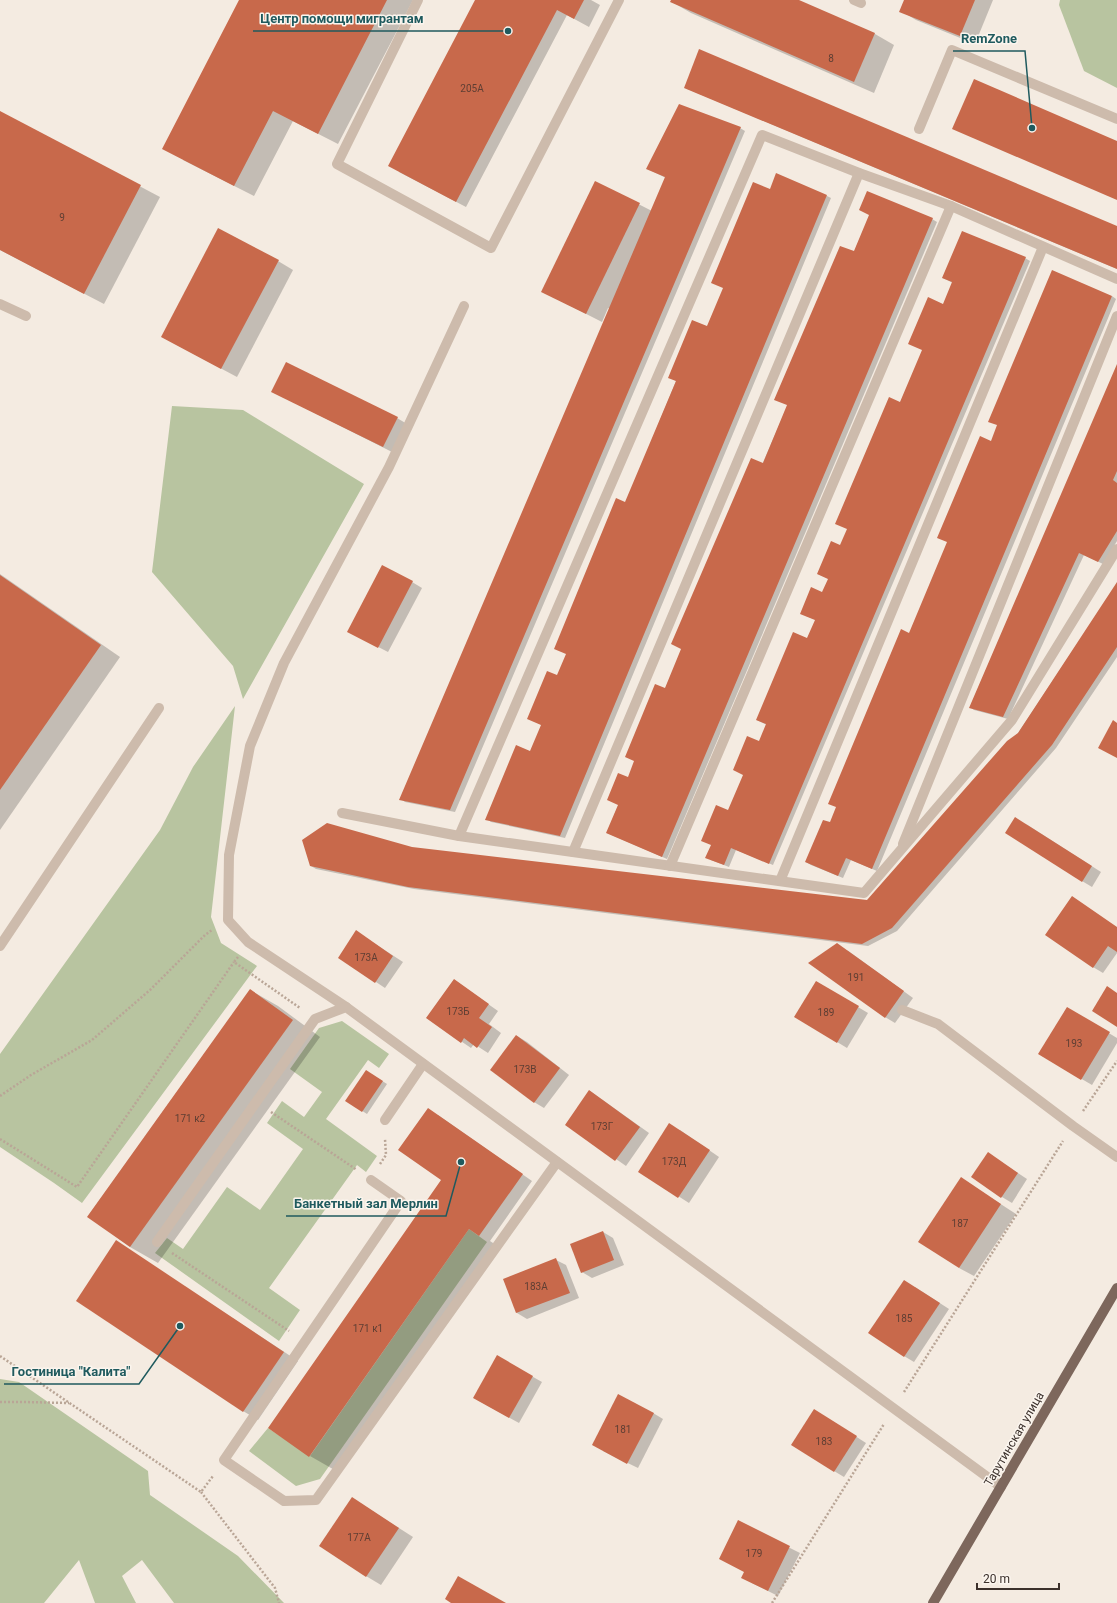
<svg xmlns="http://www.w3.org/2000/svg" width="1117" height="1603" font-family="Roboto,sans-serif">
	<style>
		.green { fill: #b8c4a0 }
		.shadow { fill: #0003 }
		.building { fill: #c8694b }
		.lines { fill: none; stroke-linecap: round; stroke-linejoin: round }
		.path { stroke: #b9a596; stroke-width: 2.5; stroke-dasharray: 2 2; stroke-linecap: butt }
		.service { stroke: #cdbbac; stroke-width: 10 }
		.primary { stroke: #7d675c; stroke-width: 10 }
		.labels { text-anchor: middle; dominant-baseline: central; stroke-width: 3; stroke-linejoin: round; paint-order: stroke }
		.number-label { font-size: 10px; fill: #5e3e33 }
		.street-label { font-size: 12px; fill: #3b302b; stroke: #fbf5ee }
		.leader { fill: none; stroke: #1f5a5e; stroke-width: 1.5 }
		.callout-dot { fill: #1f5a5e; stroke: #fbf5ee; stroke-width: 1.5 }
		.callout-label { font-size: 13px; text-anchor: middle; font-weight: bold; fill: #1f5a5e; stroke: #fbf5ee; stroke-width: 3; stroke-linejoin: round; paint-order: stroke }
	</style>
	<rect width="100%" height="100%" fill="#f4ebe1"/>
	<!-- green -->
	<g class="green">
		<path d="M1060,0H1117V88L1084,71L1059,5Z"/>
		<path d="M172,406L243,410L364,484L243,699L233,666L152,572Z"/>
		<path d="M235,706L211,917L221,943L257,966L82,1203L54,1183L0,1147V1054L160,830L193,767Z"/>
		<path d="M342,1021L389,1054L379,1068L368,1060L326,1119L377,1156L366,1172L357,1165L269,1288L300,1310L279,1341L155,1253L167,1238L183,1249L227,1187L260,1210L303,1149L267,1123L282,1101L304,1117L322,1092L290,1069L319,1028Z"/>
		<path d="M469,1229L487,1242L320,1479L296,1486L249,1451L268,1428L310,1456Z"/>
		<path d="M0,1379L19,1382L148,1471L150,1495L238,1556L284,1603H174L142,1560L122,1576L136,1603H95L79,1560L44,1603H0Z"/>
	</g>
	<!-- shadow -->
	<g class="shadow">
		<path d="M240,0H413L338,144L293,121L254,196L183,160Z"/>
		<path d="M476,0H591L600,5L589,27L567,15L466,207L399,172Z"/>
		<path d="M673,0H797L875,34L894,45L874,93L691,13L672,2Z"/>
		<path d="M905,0H993L975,44L916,20L901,11Z"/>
		<path d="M685,88L1117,227V269L690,90Z"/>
		<path d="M0,112L160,197L104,304L0,250Z"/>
		<path d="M740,128L745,131L455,812L405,802L401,799L610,309L608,308L602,322L543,292L595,182L652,211L666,178L652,171Z"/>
		<path d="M770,190L827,196L831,198L565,838L491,822L487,819L531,753L542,725L529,719L558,677L626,503L676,381L669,377L707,327Z"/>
		<path d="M870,215L932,219L937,222L667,859L607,833L665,689Z"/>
		<path d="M1025,258L1030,261L773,865L736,850L729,867L711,860L729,811L767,725L757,720L807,639L816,620L806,616L823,593L829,579L818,574L841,547L900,403L953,283L943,278Z"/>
		<path d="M278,261L293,270L237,377L162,337Z"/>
		<path d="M1112,296L1116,299L877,871L851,860L843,878L811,865L806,862L831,824L992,442Z"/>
		<path d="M1117,367V541L1103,564L1084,555L1008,719L974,710L970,707Z"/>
		<path d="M273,392L397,418L412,427L398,455Z"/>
		<path d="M0,574L120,657L0,830Z"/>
		<path d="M412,582L422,588L388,652L359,637Z"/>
		<path d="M1117,584V657L1056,748L897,931L868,946L414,889L316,869L311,866L411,848L868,901L1018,733Z"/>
		<path d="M1026,824L1101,872L1092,887L1082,881Z"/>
		<path d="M1117,927V953L1103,973L1093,967Z"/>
		<path d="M366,938L403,962L385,988L376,982Z"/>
		<path d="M847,950L913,998L895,1023L885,1017Z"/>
		<path d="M454,980L498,1011L489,1024L501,1033L488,1053L474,1044L471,1048L427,1018Z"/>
		<path d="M816,982L868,1013L847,1048L796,1017Z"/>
		<path d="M250,990L278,1006L320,1037L158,1263L130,1247L88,1216Z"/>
		<path d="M1067,1008L1117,1038V1043L1092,1085L1039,1054Z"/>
		<path d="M517,1036L527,1042L569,1075L544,1108L534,1102Z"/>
		<path d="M371,1074L387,1084L367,1114L347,1101Z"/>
		<path d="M590,1091L649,1133L626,1166L566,1124Z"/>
		<path d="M438,1115L532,1181L490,1241L496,1245L338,1472L310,1456L269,1428L443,1179Z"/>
		<path d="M680,1130L719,1157L689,1203L639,1171Z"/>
		<path d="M998,1160L1027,1179L1012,1203L1002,1197Z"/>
		<path d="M962,1179L1016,1214L974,1276L959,1268Z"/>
		<path d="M603,1232L613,1238L624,1265L592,1278L582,1272Z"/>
		<path d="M117,1242L298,1361L258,1420L243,1411Z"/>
		<path d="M556,1260L566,1265L579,1298L527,1319L517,1313L504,1280Z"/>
		<path d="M915,1287L949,1309L914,1362L904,1356Z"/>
		<path d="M498,1357L542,1382L519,1423L474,1398Z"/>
		<path d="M653,1413L663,1419L638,1468L603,1451Z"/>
		<path d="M824,1416L866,1443L844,1477L834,1471Z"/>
		<path d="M352,1498L413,1537L381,1585L366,1576Z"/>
		<path d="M738,1522L800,1553L778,1596L752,1583L745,1572Z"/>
	</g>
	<!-- building -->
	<g class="building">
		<path d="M239,0H387L318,134L273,111L234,186L162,149Z"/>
		<path d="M475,0H584L574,19L557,10L456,202L388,166Z"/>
		<path d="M671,0H799L875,33L854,82L670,2Z"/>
		<path d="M904,0H975L960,36L899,12Z"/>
		<path d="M699,49L1117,226V269L684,88Z"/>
		<path d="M974,79L1117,141V200L952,129Z"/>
		<path d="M679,104L741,127L450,810L399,800L665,177L646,169Z"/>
		<path d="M0,111L141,185L84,294L0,250Z"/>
		<path d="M776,173L827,195L560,836L485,820L516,745L530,751L541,725L527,719L547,671L557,675L566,654L554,649L616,498L625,502L676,381L668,378L692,320L707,326L723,288L711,283L753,182L770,189Z"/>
		<path d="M595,181L640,203L586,314L541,292Z"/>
		<path d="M867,191L933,218L662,857L606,833L618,805L607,800L618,773L628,777L634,761L625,757L655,684L665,688L681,649L671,644L751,458L763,463L787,405L774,400L840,246L854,251L869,215L859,210Z"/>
		<path d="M218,228L279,260L221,369L161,337Z"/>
		<path d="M962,231L1026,257L769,864L731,848L724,865L705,858L711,845L701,841L716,805L728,810L743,775L733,770L747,736L759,741L766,724L756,720L793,632L807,638L815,620L800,614L811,587L822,592L828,579L817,574L831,541L840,545L847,529L835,524L889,397L900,402L922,350L908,344L928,297L943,304L952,282L942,278Z"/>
		<path d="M1052,270L1112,296L872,869L846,858L838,876L805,862L823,820L830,822L836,807L828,804L901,629L909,633L947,542L937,538L980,436L991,441L997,425L988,422Z"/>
		<path d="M286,362L398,417L383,447L271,392Z"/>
		<path d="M1117,364V471L1113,480L1117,483V531L1098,562L1079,553L1003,717L969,708Z"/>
		<path d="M382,565L413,581L378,648L347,632Z"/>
		<path d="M0,575L101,645L0,790Z"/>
		<path d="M1117,582V647L1052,745L892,928L862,944L408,887L310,866L302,840L327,823L412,847L867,900L1007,741L1018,733Z"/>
		<path d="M1113,720L1117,723V758L1098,748Z"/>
		<path d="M1015,817L1092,866L1082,882L1005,833Z"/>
		<path d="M1072,896L1117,927V952L1108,946L1093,968L1045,935Z"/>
		<path d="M356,930L393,956L375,983L338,958Z"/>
		<path d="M837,943L904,991L885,1018L808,963Z"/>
		<path d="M454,979L489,1004L479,1018L492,1027L477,1048L464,1038L461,1043L426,1018Z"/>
		<path d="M816,981L859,1006L837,1043L794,1017Z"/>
		<path d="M1107,986L1117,993V1027L1092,1011Z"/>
		<path d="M250,989L293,1020L130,1247L87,1217Z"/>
		<path d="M1067,1007L1110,1032L1081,1080L1038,1054Z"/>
		<path d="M516,1035L560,1068L534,1103L490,1070Z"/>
		<path d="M366,1070L383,1081L362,1112L345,1101Z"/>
		<path d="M589,1090L640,1127L615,1161L565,1125Z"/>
		<path d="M428,1108L523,1174L479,1236L469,1229L309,1457L268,1428L441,1180L398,1150Z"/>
		<path d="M669,1123L710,1150L678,1198L638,1172Z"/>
		<path d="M988,1152L1018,1173L1001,1198L971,1177Z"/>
		<path d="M961,1177L1001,1204L959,1268L918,1242Z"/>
		<path d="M603,1231L614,1260L581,1273L570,1244Z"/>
		<path d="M116,1240L284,1352L243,1412L76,1301Z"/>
		<path d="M556,1258L570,1293L516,1313L503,1279Z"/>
		<path d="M904,1280L940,1303L904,1357L868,1333Z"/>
		<path d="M497,1355L533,1376L509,1418L473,1398Z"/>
		<path d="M618,1394L654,1413L627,1464L592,1445Z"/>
		<path d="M814,1409L857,1436L834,1472L791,1445Z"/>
		<path d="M352,1497L399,1528L366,1577L319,1546Z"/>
		<path d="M738,1520L790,1546L768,1591L741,1578L744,1572L719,1559Z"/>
		<path d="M458,1576L506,1603H451L445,1599Z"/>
	</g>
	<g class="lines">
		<!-- path -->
		<g class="path">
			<path d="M238,957L234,962L300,1008"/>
			<path d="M0,1096L31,1075L92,1040L150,990L205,935L212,930"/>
			<path d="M1083,1111L1117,1061"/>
			<path d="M271,1112L357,1170"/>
			<path d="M0,1139L77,1187L234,962"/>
			<path d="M380,1164L386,1155L385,1139"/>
			<path d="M172,1253L289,1331"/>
			<path d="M0,1356L201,1492L213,1476"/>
			<path d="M904,1392L1063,1141"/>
			<path d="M0,1402H23L69,1403"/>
			<path d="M201,1492L275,1588L279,1603"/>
			<path d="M772,1603L884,1424"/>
		</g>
		<!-- service -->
		<g class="service">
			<path d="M418,0L337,164L491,248L619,0"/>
			<path d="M854,0L861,3"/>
			<path d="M919,129L952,50L1117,119"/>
			<path d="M1117,279L951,206L859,173L762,135L459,836L864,893L1012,720L1117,549"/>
			<path d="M0,304L26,316"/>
			<path d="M342,813L459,836"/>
			<path d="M903,844L1117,316"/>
			<path d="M573,852L859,173"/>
			<path d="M670,866L951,206"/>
			<path d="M780,881L1043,247"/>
			<path d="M0,946L159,708"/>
			<path d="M346,1007L248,942L228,920L229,855L250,746L284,663L389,467L464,306"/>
			<path d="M902,1010L938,1024L1073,1126L1117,1157"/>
			<path d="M385,1120L423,1064"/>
			<path d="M371,1180L401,1201L224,1460L284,1501L316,1500L557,1162"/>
			<path d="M157,1242L315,1019L346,1007L1001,1487"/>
		</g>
		<!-- primary -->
		<path class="primary" d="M933,1603L1117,1288"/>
	</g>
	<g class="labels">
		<!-- number labels -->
		<g class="number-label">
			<text x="831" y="58">8</text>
			<text x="472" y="88">205А</text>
			<text x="62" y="217">9</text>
			<text x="366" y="957">173А</text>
			<text x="856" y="977">191</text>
			<text x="458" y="1011">173Б</text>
			<text x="826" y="1012">189</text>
			<text x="1074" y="1043">193</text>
			<text x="525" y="1069">173В</text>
			<text x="190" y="1118">171 к2</text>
			<text x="602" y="1126">173Г</text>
			<text x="674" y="1161">173Д</text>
			<text x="960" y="1223">187</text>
			<text x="536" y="1286">183А</text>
			<text x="904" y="1318">185</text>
			<text x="368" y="1328">171 к1</text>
			<text x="623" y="1429">181</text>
			<text x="824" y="1441">183</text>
			<text x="359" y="1537">177А</text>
			<text x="754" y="1553">179</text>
		</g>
		<!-- street labels -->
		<g class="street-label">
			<text transform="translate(1014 1439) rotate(-60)">Тарутинская улица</text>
		</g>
	</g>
	<!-- callouts -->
	<path class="leader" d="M508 31L432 31H253M1032 128L1025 51H953M461 1162L446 1216H286M180 1326L139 1384H4"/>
	<g class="callout-dot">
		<circle cx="508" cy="31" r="4"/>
		<circle cx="1032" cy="128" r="4"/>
		<circle cx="461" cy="1162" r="4"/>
		<circle cx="180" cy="1326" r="4"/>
	</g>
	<g class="callout-label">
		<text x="342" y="23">Центр помощи мигрантам</text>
		<text x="989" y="43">RemZone</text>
		<text x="366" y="1208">Банкетный зал Мерлин</text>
		<text x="71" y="1376">Гостиница "Калита"</text>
	</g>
	<!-- scale -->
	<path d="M977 1583v6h82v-6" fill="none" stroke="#3b302b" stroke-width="2"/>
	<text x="983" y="1583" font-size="12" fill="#3b302b" stroke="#fbf5ee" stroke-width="3" paint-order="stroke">20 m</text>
</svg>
